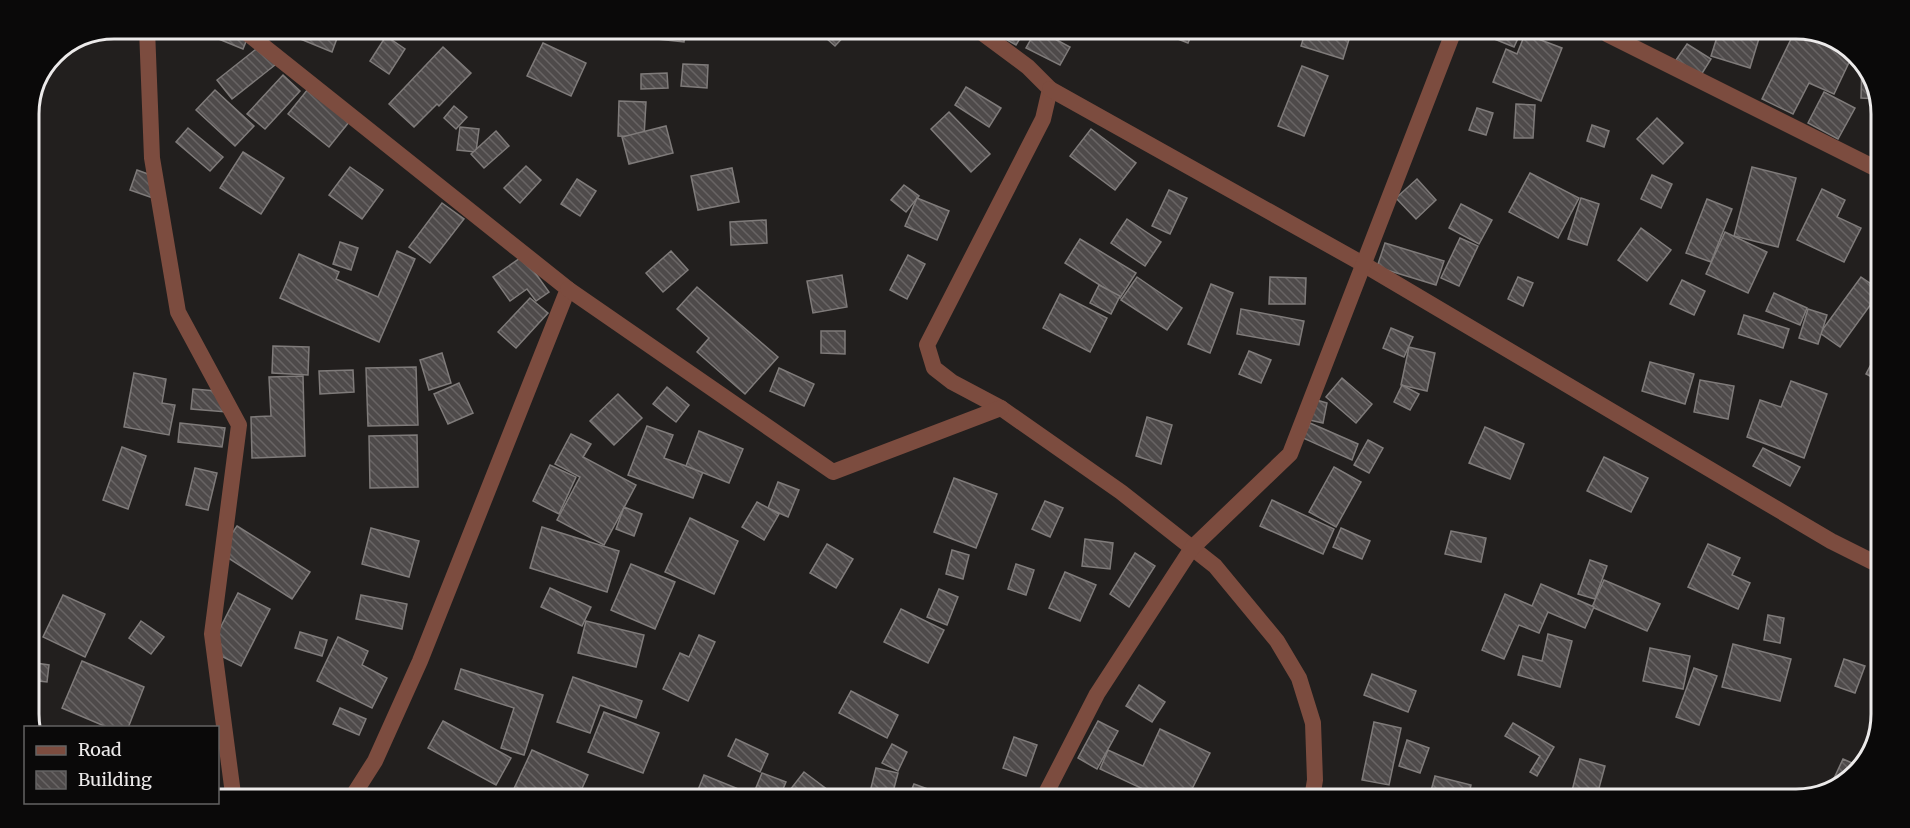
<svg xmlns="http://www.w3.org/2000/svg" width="1910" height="828" font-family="Merriweather,serif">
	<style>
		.building { fill: url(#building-back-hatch); stroke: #7f7b7a; stroke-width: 1.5 }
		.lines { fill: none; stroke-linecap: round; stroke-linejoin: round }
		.minor { stroke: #7c4c3f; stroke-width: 16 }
		.rim { fill: none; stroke: #eceaea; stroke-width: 3 }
	</style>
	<defs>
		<pattern id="building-back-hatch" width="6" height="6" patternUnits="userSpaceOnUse" patternTransform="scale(1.5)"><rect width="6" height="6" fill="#4e4a4a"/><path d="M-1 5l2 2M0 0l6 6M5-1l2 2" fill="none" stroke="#686464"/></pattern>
	</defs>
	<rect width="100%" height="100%" fill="#221f1e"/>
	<!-- building -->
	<g class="building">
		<path d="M212,29H251L243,49L209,35Z"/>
		<path d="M276,29H338L340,30L332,52Z"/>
		<path d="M648,30L685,31L684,42L648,38Z"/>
		<path d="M818,31H849L835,46Z"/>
		<path d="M993,32H1024L1016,45Z"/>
		<path d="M1035,32H1057L1053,38L1070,47L1060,65L1026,48Z"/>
		<path d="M1160,32L1192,33L1188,43Z"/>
		<path d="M1305,33H1351L1343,59L1301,46Z"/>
		<path d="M1482,34H1520L1514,47Z"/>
		<path d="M1525,34L1562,48L1541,101L1493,82L1506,49L1517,54Z"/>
		<path d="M1718,34L1760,35L1750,68L1711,56Z"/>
		<path d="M1793,35H1828L1853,54L1834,94L1809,83L1793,114L1762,99Z"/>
		<path d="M386,36L405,49L389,74L370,61Z"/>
		<path d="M543,43L586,63L571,96L527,76Z"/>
		<path d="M1687,44L1711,59L1701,75L1676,60Z"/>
		<path d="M260,46L275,65L232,99L217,80Z"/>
		<path d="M443,47L471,73L439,106L437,104L414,127L389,104Z"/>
		<path d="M1862,61L1864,62L1878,99L1861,98Z"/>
		<path d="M683,64L708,65L707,88L681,86Z"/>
		<path d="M1302,66L1328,76L1304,136L1278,126Z"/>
		<path d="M667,73L668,88L641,89V74Z"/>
		<path d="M283,75L300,91L265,129L247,114Z"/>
		<path d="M966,87L1001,108L989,127L955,105Z"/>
		<path d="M308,89L349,122L329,147L288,114Z"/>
		<path d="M215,90L254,126L235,146L196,110Z"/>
		<path d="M1824,92L1855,108L1838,139L1808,123Z"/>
		<path d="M619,101L646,102L644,137L618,136Z"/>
		<path d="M1516,104L1535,105L1533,138H1514Z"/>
		<path d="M454,106L467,117L456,129L444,118Z"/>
		<path d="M1477,108L1493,113L1486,135L1469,130Z"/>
		<path d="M949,112L990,154L971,172L931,129Z"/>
		<path d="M1881,116V133L1877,131Z"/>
		<path d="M1657,118L1683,143L1663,164L1637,139Z"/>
		<path d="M1592,125L1609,131L1604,147L1587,141Z"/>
		<path d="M666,126L673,153L629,164L622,137Z"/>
		<path d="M460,127L479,129L476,152L457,150Z"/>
		<path d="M188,128L223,157L210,171L176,142Z"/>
		<path d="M1091,129L1136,163L1115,190L1070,156Z"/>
		<path d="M496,131L509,146L484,168L471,154Z"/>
		<path d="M243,152L284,178L261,214L220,188Z"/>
		<path d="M526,166L541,180L520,203L504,188Z"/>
		<path d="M350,167L383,190L362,219L329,195Z"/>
		<path d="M1752,167L1796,178L1778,247L1734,236Z"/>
		<path d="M732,168L739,202L698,210L691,176Z"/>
		<path d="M137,170L159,178L153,198L130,190Z"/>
		<path d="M1530,173L1579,198L1558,238L1509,212Z"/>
		<path d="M1652,175L1672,184L1661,208L1641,199Z"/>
		<path d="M577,179L596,191L580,216L561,204Z"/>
		<path d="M1417,179L1436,200L1416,219L1396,198Z"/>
		<path d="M904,185L919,196L906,212L891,200Z"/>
		<path d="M1822,189L1845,200L1837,217L1861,228L1844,262L1797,240Z"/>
		<path d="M1169,190L1187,198L1170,234L1152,226Z"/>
		<path d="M917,198L949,211L937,240L905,226Z"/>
		<path d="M1581,198L1599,204L1587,245L1568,239Z"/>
		<path d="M1707,199L1732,209L1711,262L1686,253Z"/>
		<path d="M442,203L464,219L430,263L409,247Z"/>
		<path d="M1461,204L1492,220L1479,244L1449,228Z"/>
		<path d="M1127,219L1161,242L1145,266L1111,243Z"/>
		<path d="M766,220L767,243L731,245L730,222Z"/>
		<path d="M1641,228L1671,250L1647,281L1618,260Z"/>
		<path d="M1725,232L1767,252L1748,293L1706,274Z"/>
		<path d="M1460,238L1478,246L1459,286L1441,278Z"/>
		<path d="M1080,239L1136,273L1120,298L1065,263Z"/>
		<path d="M340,242L358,248L351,270L333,264Z"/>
		<path d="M1385,243L1444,261L1436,285L1377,267Z"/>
		<path d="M397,251L415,259L379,342L280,298L299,254L339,272L336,279L378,297Z"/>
		<path d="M671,251L688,270L663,292L646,273Z"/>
		<path d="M908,255L925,264L907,299L890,290Z"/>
		<path d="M523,256L549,292L536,301L527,289L510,301L493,277Z"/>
		<path d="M842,275L847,307L813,313L807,281Z"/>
		<path d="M1137,277L1182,308L1167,330L1121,300Z"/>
		<path d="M1270,277L1306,278L1305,304H1269Z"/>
		<path d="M1518,277L1533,283L1523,306L1508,299Z"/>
		<path d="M1861,277L1880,290L1879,293L1840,347L1820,333Z"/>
		<path d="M1682,280L1705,291L1694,315L1670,304Z"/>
		<path d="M1211,284L1233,293L1210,353L1188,344Z"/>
		<path d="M1099,285L1120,296L1111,314L1090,303Z"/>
		<path d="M697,287L778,357L745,394L697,352L709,338L677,309Z"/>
		<path d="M1774,293L1807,308L1800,325L1766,311Z"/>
		<path d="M1060,294L1107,318L1090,352L1043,328Z"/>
		<path d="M530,298L548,313L516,348L498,332Z"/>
		<path d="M1241,309L1304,321L1299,345L1237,334Z"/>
		<path d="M1808,309L1827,315L1818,344L1799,338Z"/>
		<path d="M1744,315L1789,329L1783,348L1738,334Z"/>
		<path d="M1391,328L1413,337L1404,357L1383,348Z"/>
		<path d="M821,331H845V354L821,353Z"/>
		<path d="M273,346L309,347L308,375L272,373Z"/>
		<path d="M1409,347L1435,353L1427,391L1401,385Z"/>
		<path d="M1249,351L1271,360L1261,383L1239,374Z"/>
		<path d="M442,353L451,383L429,390L420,360Z"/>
		<path d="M1876,355L1879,356V381L1866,374Z"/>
		<path d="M1650,362L1694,374L1685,404L1642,391Z"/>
		<path d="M416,367L418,425L368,426L366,368Z"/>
		<path d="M779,368L814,384L804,406L770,391Z"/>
		<path d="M353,370L354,392L320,394L319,371Z"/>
		<path d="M134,373L166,379L162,403L175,405L169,435L124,427Z"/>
		<path d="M303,376L305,456L252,458L251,417L271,416L269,377Z"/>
		<path d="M1342,378L1372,404L1356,423L1326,397Z"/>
		<path d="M1700,380L1734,386L1728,419L1694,412Z"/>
		<path d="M1791,381L1827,394L1804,458L1747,437L1760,400L1781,407Z"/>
		<path d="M459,383L473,413L448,424L434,394Z"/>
		<path d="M1402,385L1419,394L1410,410L1394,402Z"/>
		<path d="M667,387L689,405L676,422L653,404Z"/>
		<path d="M193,389L229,392L227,412L191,409Z"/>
		<path d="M618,394L642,418L614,445L590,421Z"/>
		<path d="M1310,398L1327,403L1323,423L1305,419Z"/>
		<path d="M1147,417L1172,425L1161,464L1136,456Z"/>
		<path d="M180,423L225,428L222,447L178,442Z"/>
		<path d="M1310,423L1358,444L1352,460L1303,438Z"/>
		<path d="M647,426L673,435L664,458L703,472L693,498L628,475Z"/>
		<path d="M1485,427L1524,444L1510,479L1469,463Z"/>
		<path d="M699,431L743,449L729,483L686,466Z"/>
		<path d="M571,434L591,444L583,457L636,485L604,545L557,520L580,477L555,464Z"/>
		<path d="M417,435L418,487L370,488L369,436Z"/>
		<path d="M1368,440L1383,448L1369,473L1354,465Z"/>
		<path d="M122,447L146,456L128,509L103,500Z"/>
		<path d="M1763,448L1800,467L1790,486L1753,466Z"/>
		<path d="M1604,457L1648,478L1631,512L1587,491Z"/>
		<path d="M550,465L576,477L559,514L533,501Z"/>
		<path d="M1334,467L1361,482L1336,527L1309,512Z"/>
		<path d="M195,468L217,473L208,510L186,505Z"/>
		<path d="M954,478L997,494L976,548L934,532Z"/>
		<path d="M778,482L799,490L788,517L768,508Z"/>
		<path d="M1272,500L1334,529L1323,554L1260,526Z"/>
		<path d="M1045,501L1063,508L1050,537L1032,529Z"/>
		<path d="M757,502L779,514L764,540L742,527Z"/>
		<path d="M624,507L642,514L634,536L616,529Z"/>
		<path d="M690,518L738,541L714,594L665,572Z"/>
		<path d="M237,526L310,572L292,599L219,552Z"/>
		<path d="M542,527L619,551L607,592L530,568Z"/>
		<path d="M371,528L419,541L409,577L362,564Z"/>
		<path d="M1341,528L1370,541L1362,559L1333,547Z"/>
		<path d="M1451,531L1486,538L1481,562L1445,554Z"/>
		<path d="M1085,539L1113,543L1110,569L1082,566Z"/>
		<path d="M827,544L853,559L836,588L810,573Z"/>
		<path d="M1708,544L1740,558L1732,575L1750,583L1738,609L1688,587Z"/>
		<path d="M952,550L969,555L963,579L946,574Z"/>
		<path d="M1135,553L1155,566L1129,607L1110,594Z"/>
		<path d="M1590,560L1607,566L1595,599L1578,594Z"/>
		<path d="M631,564L675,582L655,629L611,610Z"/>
		<path d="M1016,564L1034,570L1026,595L1008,589Z"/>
		<path d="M1065,572L1096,585L1080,621L1049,608Z"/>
		<path d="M1604,580L1660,604L1647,631L1592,607Z"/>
		<path d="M1541,584L1594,607L1585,628L1548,612L1539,633L1519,625L1504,659L1482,650L1505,594L1532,606Z"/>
		<path d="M550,588L591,607L582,626L541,607Z"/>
		<path d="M939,589L958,597L947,625L927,617Z"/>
		<path d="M238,593L270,609L241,666L209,650Z"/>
		<path d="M63,595L105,614L85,657L43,637Z"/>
		<path d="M361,595L407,604L402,629L356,619Z"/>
		<path d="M901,609L944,630L928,663L884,642Z"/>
		<path d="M1768,615L1784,618L1780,643L1764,640Z"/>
		<path d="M141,621L164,637L151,654L129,638Z"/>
		<path d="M586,621L644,635L636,667L578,653Z"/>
		<path d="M300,632L327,640L322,656L295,648Z"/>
		<path d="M1548,634L1572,641L1560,687L1518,675L1523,656L1542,661Z"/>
		<path d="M699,635L715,642L688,701L663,689L680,653L689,657Z"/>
		<path d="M338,637L368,651L362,665L387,678L372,708L317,681Z"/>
		<path d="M1733,644L1791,659L1780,701L1722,687Z"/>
		<path d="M1650,648L1690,656L1683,689L1643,681Z"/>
		<path d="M1844,659L1865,666L1855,693L1835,686Z"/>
		<path d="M82,661L144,687L128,728H109L62,708Z"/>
		<path d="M29,662L49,665L47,682L29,680Z"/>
		<path d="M1694,668L1717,676L1699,725L1676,717Z"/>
		<path d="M461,669L543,695L524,755L501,748L514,708L455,689Z"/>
		<path d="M1372,674L1416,691L1408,712L1364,695Z"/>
		<path d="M573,677L642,701L636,718L600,705L590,733L557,722Z"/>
		<path d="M1139,685L1165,702L1152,722L1126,706Z"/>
		<path d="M851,691L898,715L887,738L839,713Z"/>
		<path d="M340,708L366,719L359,735L333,724Z"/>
		<path d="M604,712L659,733L643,773L588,752Z"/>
		<path d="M443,721L511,758L496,785L428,748Z"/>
		<path d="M1098,721L1118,731L1097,769L1078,758Z"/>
		<path d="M1374,722L1401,728L1389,785L1362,780Z"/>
		<path d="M1513,723L1554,747L1537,776L1530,772L1540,756L1505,736Z"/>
		<path d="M1160,729L1210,753L1188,797H1160L1100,769L1108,750L1143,766Z"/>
		<path d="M1014,737L1037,745L1026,776L1003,768Z"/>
		<path d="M736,739L768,754L760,772L728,756Z"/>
		<path d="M1407,740L1429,748L1420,773L1399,766Z"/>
		<path d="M892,744L907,752L898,771L882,763Z"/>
		<path d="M532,750L588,775L579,795H511Z"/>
		<path d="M1580,759L1605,766L1596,799H1570Z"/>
		<path d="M1843,759L1859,766L1844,785L1829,789Z"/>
		<path d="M876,768L898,773L892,796H869Z"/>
		<path d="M804,772L836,796L786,795Z"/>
		<path d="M762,773L786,782L780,796L696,795L704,775L753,795Z"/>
		<path d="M1435,776L1471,785L1468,798H1429Z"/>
		<path d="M914,784L947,796H909Z"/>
	</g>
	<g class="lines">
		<!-- minor -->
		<g class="minor">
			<path d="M147,29L152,158L178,312L239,425L212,634L233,794"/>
			<path d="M242,29L568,289L420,661L375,761L354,794"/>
			<path d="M981,32L1028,67L1050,89L1043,119L927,345L934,368L952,382L1001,408L1121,492L1215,566L1277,641L1299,678L1313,723L1315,780L1312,798"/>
			<path d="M1607,34L1881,171"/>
			<path d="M1050,89L1363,264L1831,541L1877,564"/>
			<path d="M568,289L833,472L1001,408"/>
			<path d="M1044,797L1097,694L1192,548L1290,454L1453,33"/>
		</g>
	</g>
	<!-- crop -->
	<path d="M0 0H1910V828H0ZM114 39H1796A75 75 0 0 1 1871 114V714A75 75 0 0 1 1796 789H114A75 75 0 0 1 39 714V114A75 75 0 0 1 114 39Z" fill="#0a0909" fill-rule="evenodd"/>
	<path class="rim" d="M114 39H1796A75 75 0 0 1 1871 114V714A75 75 0 0 1 1796 789H114A75 75 0 0 1 39 714V114A75 75 0 0 1 114 39Z"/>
	<!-- legend -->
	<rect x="24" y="726" width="195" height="78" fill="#0a0909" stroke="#646363" stroke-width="1.5"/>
	<rect x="36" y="746" width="30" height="9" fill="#7c4c3f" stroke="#646363" stroke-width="1.5"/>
	<text x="78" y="756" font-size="18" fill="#eceaea">Road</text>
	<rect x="36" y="771" width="30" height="18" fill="url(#building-back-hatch)" stroke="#646363" stroke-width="1.5"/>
	<text x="78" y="786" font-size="18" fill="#eceaea">Building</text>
</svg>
